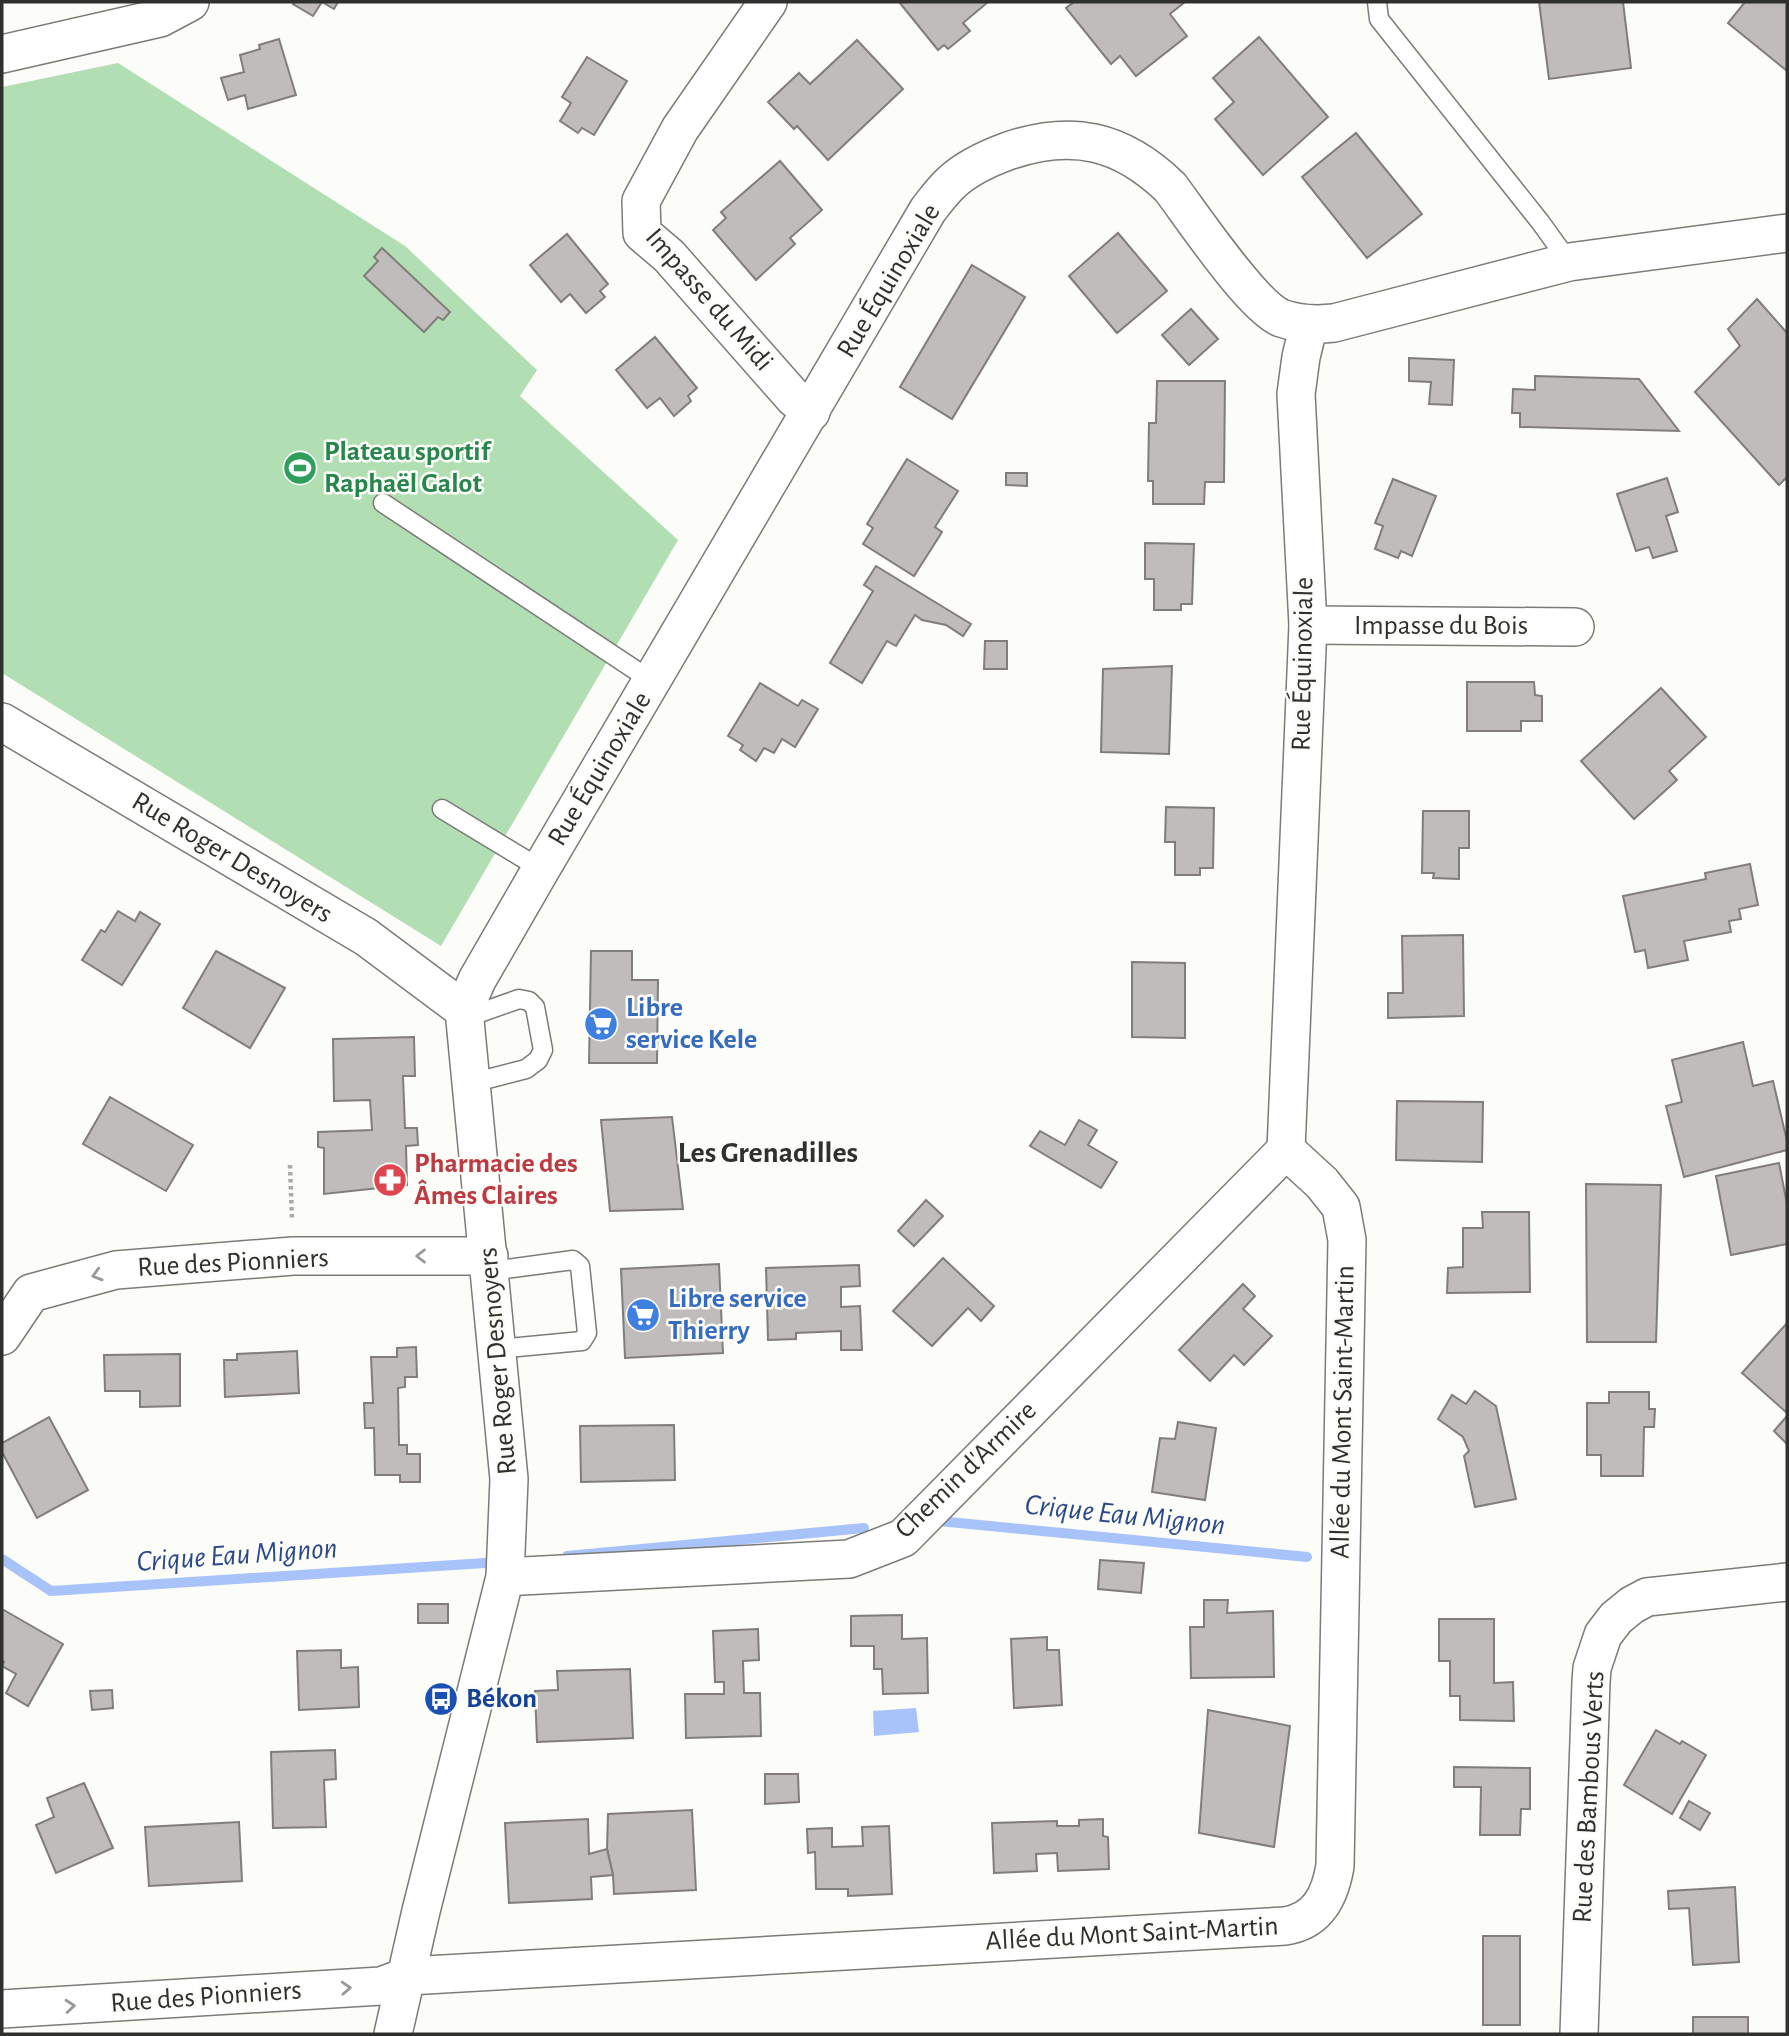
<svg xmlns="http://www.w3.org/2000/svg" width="1789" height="2036" font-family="'Alegreya Sans',sans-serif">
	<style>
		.green { fill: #b2deb4 }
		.water { fill: #a7c3fa }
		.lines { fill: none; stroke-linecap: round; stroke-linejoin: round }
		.stream { stroke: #a7c3fa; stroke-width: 10 }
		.building { fill: #c0bcbb; stroke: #807d7b; stroke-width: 2 }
		.lane-casing { stroke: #7c7b78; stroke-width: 21 }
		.street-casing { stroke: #7c7b78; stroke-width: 40 }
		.path { stroke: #aaaaa7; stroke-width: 4.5; stroke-dasharray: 3.5 3.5; stroke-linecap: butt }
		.lane { stroke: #fff; stroke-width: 18 }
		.street { stroke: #fff; stroke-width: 37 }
		.oneway { stroke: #989897 }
		.labels { text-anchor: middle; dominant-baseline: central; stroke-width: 5; stroke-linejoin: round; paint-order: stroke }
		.street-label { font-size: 28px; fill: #30302f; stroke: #fcfcf8 }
		.leisure-label { font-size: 28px; font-weight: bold; fill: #27864d; stroke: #fcfcf8; text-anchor: start }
		.shop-label { font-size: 28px; font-weight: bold; fill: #366cbe; stroke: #fcfcf8; text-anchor: start }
		.health-label { font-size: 28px; font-weight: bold; fill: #be3a42; stroke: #fcfcf8; text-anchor: start }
		.transit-label { font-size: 28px; font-weight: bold; fill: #164399; stroke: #fcfcf8; text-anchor: start }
		.neighbourhood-label { font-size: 30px; font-weight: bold; fill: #30302f; stroke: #fcfcf8 }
		.water-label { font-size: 30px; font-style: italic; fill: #2b498a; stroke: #fcfcf8 }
	</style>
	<rect width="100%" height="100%" fill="#fcfcf8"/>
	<!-- green -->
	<path class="green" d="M118,63L405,246L537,370L520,396L678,540L441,946L2,673V87Z"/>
	<!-- water -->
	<path class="water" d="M916,1708L919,1732L874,1736L873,1711Z"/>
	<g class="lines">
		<!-- stream -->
		<g class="stream">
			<path d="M939,1521L1307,1557"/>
			<path d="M567,1556L864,1528"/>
			<path d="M2,1559L51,1591L485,1563"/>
		</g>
	</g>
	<!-- building -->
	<g class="building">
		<path d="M295,2H338L334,9L322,2L313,16L293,4Z"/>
		<path d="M899,2H988L963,23L970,31L948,49L944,45L938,50Z"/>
		<path d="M1074,2H1185L1170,14L1187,36L1136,76L1120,56L1111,64L1066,8Z"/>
		<path d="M1539,2H1623L1631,68L1549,79Z"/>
		<path d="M1745,2H1787V71L1728,23Z"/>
		<path d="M1259,37L1328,117L1263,175L1215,119L1234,102L1213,78Z"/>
		<path d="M279,39L296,95L248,109L245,95L228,100L221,78L244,72L240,55L260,49L259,45Z"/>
		<path d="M857,40L903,89L828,160L797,126L794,129L768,102L799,73L810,84Z"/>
		<path d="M587,57L627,81L594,135L582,128L578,133L560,121L571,103L562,97Z"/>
		<path d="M1356,133L1422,214L1367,258L1302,177Z"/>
		<path d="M780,161L822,210L790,238L795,244L756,280L713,230L726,218L721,212Z"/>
		<path d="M1118,233L1167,291L1117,333L1069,276Z"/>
		<path d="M567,234L608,284L600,291L605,297L586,313L570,294L561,302L530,265Z"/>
		<path d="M382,248L450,312L443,320L438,317L424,332L364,276L378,261L374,257Z"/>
		<path d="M972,265L1025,297L952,419L900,387Z"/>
		<path d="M1757,299L1787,333V477L1779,485L1695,392L1740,346L1728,329Z"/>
		<path d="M1191,309L1218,339L1189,365L1162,335Z"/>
		<path d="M655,337L697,388L688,396L691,401L674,416L660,398L647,408L616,370Z"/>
		<path d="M1409,358L1454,360L1452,405L1429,404L1431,382L1409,381Z"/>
		<path d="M1535,376L1639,379L1679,431L1520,427V413H1512L1513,389L1535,390Z"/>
		<path d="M1157,381H1225L1224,482H1205L1204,504H1153V481H1148L1149,423H1156Z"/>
		<path d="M907,459L958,491L935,527L942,532L914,576L863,544L873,528L867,524Z"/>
		<path d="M1006,473H1027V486L1006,485Z"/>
		<path d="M1667,478L1678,512L1666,516L1677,551L1653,558L1649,547L1636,551L1617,494Z"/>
		<path d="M1393,479L1436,496L1412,556L1401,551L1398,558L1375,549L1383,526L1375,523Z"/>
		<path d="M1145,543L1194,544L1192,604H1181V610H1154V579H1145Z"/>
		<path d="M876,566L971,624L963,636L946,625L922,620L915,615L896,646L887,641L862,683L830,663L873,591L864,585Z"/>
		<path d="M985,641H1007V669H984Z"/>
		<path d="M1172,666L1169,754L1101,752L1103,669Z"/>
		<path d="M1467,682H1534L1535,695L1542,696V721H1521V731H1467Z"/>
		<path d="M760,683L798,706L802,700L818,709L795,747L782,739L774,753L764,748L756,761L740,750L743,745L728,736Z"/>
		<path d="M1661,688L1706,737L1669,771L1677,780L1634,819L1581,761Z"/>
		<path d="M1166,807L1214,808L1213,868H1200V875H1175V842H1165Z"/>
		<path d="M1423,811H1469V848H1459V879L1433,878L1434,873H1422Z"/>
		<path d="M1750,864L1758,905L1739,909L1741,919L1729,921L1731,932L1684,941L1688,960L1648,968L1645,950L1635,952L1623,896L1706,879L1705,873Z"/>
		<path d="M118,911L135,921L140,912L160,924L122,985L82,960L101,930L105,932Z"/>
		<path d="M1463,935L1464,1016L1388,1018V993H1403L1402,936Z"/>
		<path d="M216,951L285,988L250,1048L183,1008Z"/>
		<path d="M591,951H632V980H658L657,1063H589Z"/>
		<path d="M1132,962L1185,963V1038L1132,1037Z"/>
		<path d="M414,1037L415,1076H403L405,1128H417L418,1145L406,1146L407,1185L324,1194V1148L318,1147V1132L372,1130L370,1100L334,1101L333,1039Z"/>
		<path d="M1743,1042L1753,1086L1773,1081L1787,1141V1150L1684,1177L1666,1106L1682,1102L1672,1060Z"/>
		<path d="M110,1097L193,1145L166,1191L83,1144Z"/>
		<path d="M1397,1101L1483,1102L1482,1162L1396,1160Z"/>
		<path d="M672,1117L683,1209L610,1211L601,1120Z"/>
		<path d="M1079,1120L1097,1130L1088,1145L1117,1162L1101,1188L1030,1146L1040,1131L1065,1145Z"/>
		<path d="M1779,1163L1787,1204V1244L1731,1255L1716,1176Z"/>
		<path d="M1586,1184L1661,1185L1656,1342H1587Z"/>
		<path d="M926,1200L943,1216L914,1246L898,1231Z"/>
		<path d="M1482,1212H1529L1530,1292L1447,1293L1448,1268L1463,1267V1228H1483Z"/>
		<path d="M943,1258L994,1306L981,1321L968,1308L932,1346L893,1311Z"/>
		<path d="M719,1264L723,1353L625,1358L621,1269Z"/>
		<path d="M859,1265L860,1286L841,1287V1307L860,1306L862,1350H841V1331L796,1333V1339L768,1340L766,1268Z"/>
		<path d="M1243,1284L1255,1296L1243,1309L1272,1336L1244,1365L1234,1355L1210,1381L1179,1350Z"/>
		<path d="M1787,1323V1413L1742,1373Z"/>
		<path d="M416,1347L417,1377H405V1387L398,1388L399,1445H407V1454H420V1482H400V1475H375L374,1428H365L364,1403H373L371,1357H397V1348Z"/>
		<path d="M297,1351L299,1393L225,1397L224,1360H237V1354Z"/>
		<path d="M180,1354V1406L140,1407V1391H105L104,1355Z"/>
		<path d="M1475,1391L1496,1406L1516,1499L1475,1507L1464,1456L1469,1451L1463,1437L1438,1419L1452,1395L1466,1404Z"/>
		<path d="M1609,1392H1649V1409H1655L1654,1427H1644L1643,1476H1601V1455H1587V1403H1609Z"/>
		<path d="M1787,1416V1444L1774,1431Z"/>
		<path d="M49,1417L88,1490L37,1518L2,1452V1443Z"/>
		<path d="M1178,1422L1216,1428L1205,1500L1152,1492L1160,1438L1175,1439Z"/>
		<path d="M674,1425L675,1480L581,1482L580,1426Z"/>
		<path d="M1100,1560L1144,1563L1141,1593L1098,1589Z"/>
		<path d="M1204,1600H1228L1227,1613L1273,1611L1274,1677L1191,1678L1190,1627H1204Z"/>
		<rect x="418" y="1604" width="30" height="19"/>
		<path d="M2,1609L63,1644L28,1706L6,1693L16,1674L2,1666L4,1662L2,1660Z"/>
		<path d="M902,1615V1639L927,1638L928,1693L883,1694L882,1669H874V1646H851V1616Z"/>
		<path d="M1439,1619H1494V1683L1513,1682L1514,1721L1460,1720V1696H1450V1661H1439Z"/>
		<path d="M758,1629L759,1660L743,1661L744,1693H760L761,1736L686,1738L685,1694H724V1682H715L713,1631Z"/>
		<path d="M1047,1637V1650H1059L1062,1705L1014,1708L1011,1639Z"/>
		<path d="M341,1650V1668L358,1667L359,1707L299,1710L297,1651Z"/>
		<path d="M630,1669L633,1738L537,1742L535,1691L558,1690L557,1671Z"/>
		<path d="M112,1690L113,1708L92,1710L90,1691Z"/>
		<path d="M1208,1710L1290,1726L1274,1847L1199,1833Z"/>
		<path d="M1656,1730L1680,1744L1682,1741L1706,1755L1672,1814L1624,1785Z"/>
		<path d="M335,1750L336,1779L324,1780L326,1827L273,1828L271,1752Z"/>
		<path d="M1454,1767L1530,1768V1809H1521L1520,1835H1480L1481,1787H1454Z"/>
		<path d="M765,1774H798L799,1802L765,1804Z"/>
		<path d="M84,1783L113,1848L56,1873L36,1825L54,1817L47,1798Z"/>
		<path d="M1689,1801L1710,1813L1700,1830L1680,1818Z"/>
		<path d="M692,1810L696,1890L614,1894L613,1875L607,1849L608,1814Z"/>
		<path d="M588,1819L589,1854L607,1849L613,1875L591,1877L592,1899L509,1903L505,1823Z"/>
		<path d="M1103,1819V1836L1108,1837L1109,1869L1058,1871L1057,1853L1036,1854L1037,1871L994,1873L992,1823L1057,1821V1826H1079V1820Z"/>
		<path d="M239,1822L242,1881L149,1886L145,1827Z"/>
		<path d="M889,1826L892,1894L848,1896V1889H816L815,1852L808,1853L807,1829L832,1828V1847L863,1846L862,1827Z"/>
		<path d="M1735,1887L1739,1962L1693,1965L1689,1908L1669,1909L1668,1891Z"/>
		<rect x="1483" y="1936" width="37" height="89"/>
		<rect x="1693" y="2017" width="55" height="17"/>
	</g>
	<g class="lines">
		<!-- lane casing -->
		<g class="lane-casing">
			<g id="lane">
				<path d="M1377,2L1379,19L1541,223L1569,262"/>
				<path d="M383,503L652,681"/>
				<path d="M442,809L541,869"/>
				<path d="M465,1018L519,999L529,1001L535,1007L543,1050L538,1060L526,1069L472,1083"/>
				<path d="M491,1271L573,1260L580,1266L587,1333L582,1341L497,1349"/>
			</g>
		</g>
		<!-- street casing -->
		<g class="street-casing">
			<g id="street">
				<path d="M768,2L680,129L641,201L642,233L669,256L794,398L811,412"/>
				<path d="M2,54L160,18L190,2"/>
				<path d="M1308,625L1575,627"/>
				<path d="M2,722L366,937L464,1010L509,1479L505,1577L421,1911L393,2034"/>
				<path d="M464,1010L477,980L541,869L928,210C935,201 943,190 952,182C967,168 989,158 1008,151C1072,129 1121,140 1170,187C1192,216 1252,306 1281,318C1298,324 1316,325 1334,323L1569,262L1787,233"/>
				<path d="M1286,1150L1308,625L1296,394L1301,357L1309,324"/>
				<path d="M2,1336L31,1293L116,1270L293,1256H489"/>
				<path d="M505,1577L849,1559L903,1538L1286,1150"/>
				<path d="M2,2009L381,1986L408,1976L1285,1926C1318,1921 1330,1896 1335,1866L1347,1240L1341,1207L1322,1183L1286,1150"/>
				<path d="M1579,2034L1591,1682L1592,1668L1603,1635L1616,1618L1632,1605L1647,1597L1787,1582"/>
			</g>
		</g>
		<!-- path -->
		<path class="path" d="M290,1165L292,1220"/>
		<!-- lane -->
		<use href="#lane" class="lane"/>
		<!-- street -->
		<use href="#street" class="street"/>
	</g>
	<!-- one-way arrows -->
	<defs><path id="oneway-chevron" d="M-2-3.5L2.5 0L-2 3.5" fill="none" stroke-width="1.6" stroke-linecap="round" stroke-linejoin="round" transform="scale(1.75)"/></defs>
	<g class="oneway">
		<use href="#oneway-chevron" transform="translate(421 1256) rotate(180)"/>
		<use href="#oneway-chevron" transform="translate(97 1275) rotate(164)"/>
		<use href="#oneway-chevron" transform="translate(346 1988) rotate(-3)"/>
		<use href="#oneway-chevron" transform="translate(70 2006) rotate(-5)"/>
	</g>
	<!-- icons -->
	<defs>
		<g id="stadium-disc" transform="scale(1.75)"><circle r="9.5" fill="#2e9e5b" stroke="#fcfcf8"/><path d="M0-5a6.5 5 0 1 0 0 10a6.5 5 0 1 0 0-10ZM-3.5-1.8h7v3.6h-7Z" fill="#fff"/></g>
		<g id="supermarket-disc" transform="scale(1.75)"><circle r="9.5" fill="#3f7fe0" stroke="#fcfcf8"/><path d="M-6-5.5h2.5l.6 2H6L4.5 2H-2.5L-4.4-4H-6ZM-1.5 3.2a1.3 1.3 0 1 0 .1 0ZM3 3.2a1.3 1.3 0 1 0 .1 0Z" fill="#fff"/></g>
		<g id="pharmacy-disc" transform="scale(1.75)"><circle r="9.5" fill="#e0444e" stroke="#fcfcf8"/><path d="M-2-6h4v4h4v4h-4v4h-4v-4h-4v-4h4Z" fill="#fff"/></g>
		<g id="bus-disc" transform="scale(1.75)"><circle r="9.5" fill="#1a4fb4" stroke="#fcfcf8"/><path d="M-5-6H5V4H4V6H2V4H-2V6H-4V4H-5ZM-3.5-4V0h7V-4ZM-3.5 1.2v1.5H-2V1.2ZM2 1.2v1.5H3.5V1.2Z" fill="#fff"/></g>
	</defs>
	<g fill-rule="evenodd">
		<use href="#stadium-disc" x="300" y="468"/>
		<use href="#supermarket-disc" x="601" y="1024"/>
		<use href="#pharmacy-disc" x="390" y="1180"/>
		<use href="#supermarket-disc" x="643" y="1315"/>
		<use href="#bus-disc" x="441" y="1699"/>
	</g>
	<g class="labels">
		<!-- street labels -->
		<g class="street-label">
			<text transform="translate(889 281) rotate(-59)">Rue Équinoxiale</text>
			<text transform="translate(709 300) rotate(49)">Impasse du Midi</text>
			<text x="1441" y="626">Impasse du Bois</text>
			<text transform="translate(1303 664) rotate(-89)">Rue Équinoxiale</text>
			<text transform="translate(600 769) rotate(-59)">Rue Équinoxiale</text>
			<text transform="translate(232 858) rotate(31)">Rue Roger Desnoyers</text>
			<text transform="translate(233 1263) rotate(-3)">Rue des Pionniers</text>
			<text transform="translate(498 1361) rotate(-95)">Rue Roger Desnoyers</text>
			<text transform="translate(1343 1412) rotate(-89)">Allée du Mont Saint-Martin</text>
			<text transform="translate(966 1470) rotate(-44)">Chemin d'Armire</text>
			<text transform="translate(1589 1797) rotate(-87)">Rue des Bambous Verts</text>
			<text transform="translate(1132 1934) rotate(-3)">Allée du Mont Saint-Martin</text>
			<text transform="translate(206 1997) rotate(-4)">Rue des Pionniers</text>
		</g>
		<!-- leisure labels -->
		<g class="leisure-label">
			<text x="324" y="452">Plateau sportif<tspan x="324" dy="32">Raphaël Galot</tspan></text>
		</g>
		<!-- shop labels -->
		<g class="shop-label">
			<text x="626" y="1008">Libre<tspan x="626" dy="32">service Kele</tspan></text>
			<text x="668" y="1299">Libre service<tspan x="668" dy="32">Thierry</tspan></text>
		</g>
		<!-- health labels -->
		<g class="health-label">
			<text x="414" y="1164">Pharmacie des<tspan x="414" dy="32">Âmes Claires</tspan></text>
		</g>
		<!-- transit labels -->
		<g class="transit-label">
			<text x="466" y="1699">Békon</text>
		</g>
		<!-- neighbourhood labels -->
		<g class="neighbourhood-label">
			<text x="768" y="1153">Les Grenadilles</text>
		</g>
		<!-- water labels -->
		<g class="water-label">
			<text transform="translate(1125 1515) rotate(6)">Crique Eau Mignon</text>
			<text transform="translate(237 1555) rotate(-4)">Crique Eau Mignon</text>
		</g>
	</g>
	<!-- border -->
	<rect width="1789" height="2036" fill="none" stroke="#30302f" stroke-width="7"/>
</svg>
